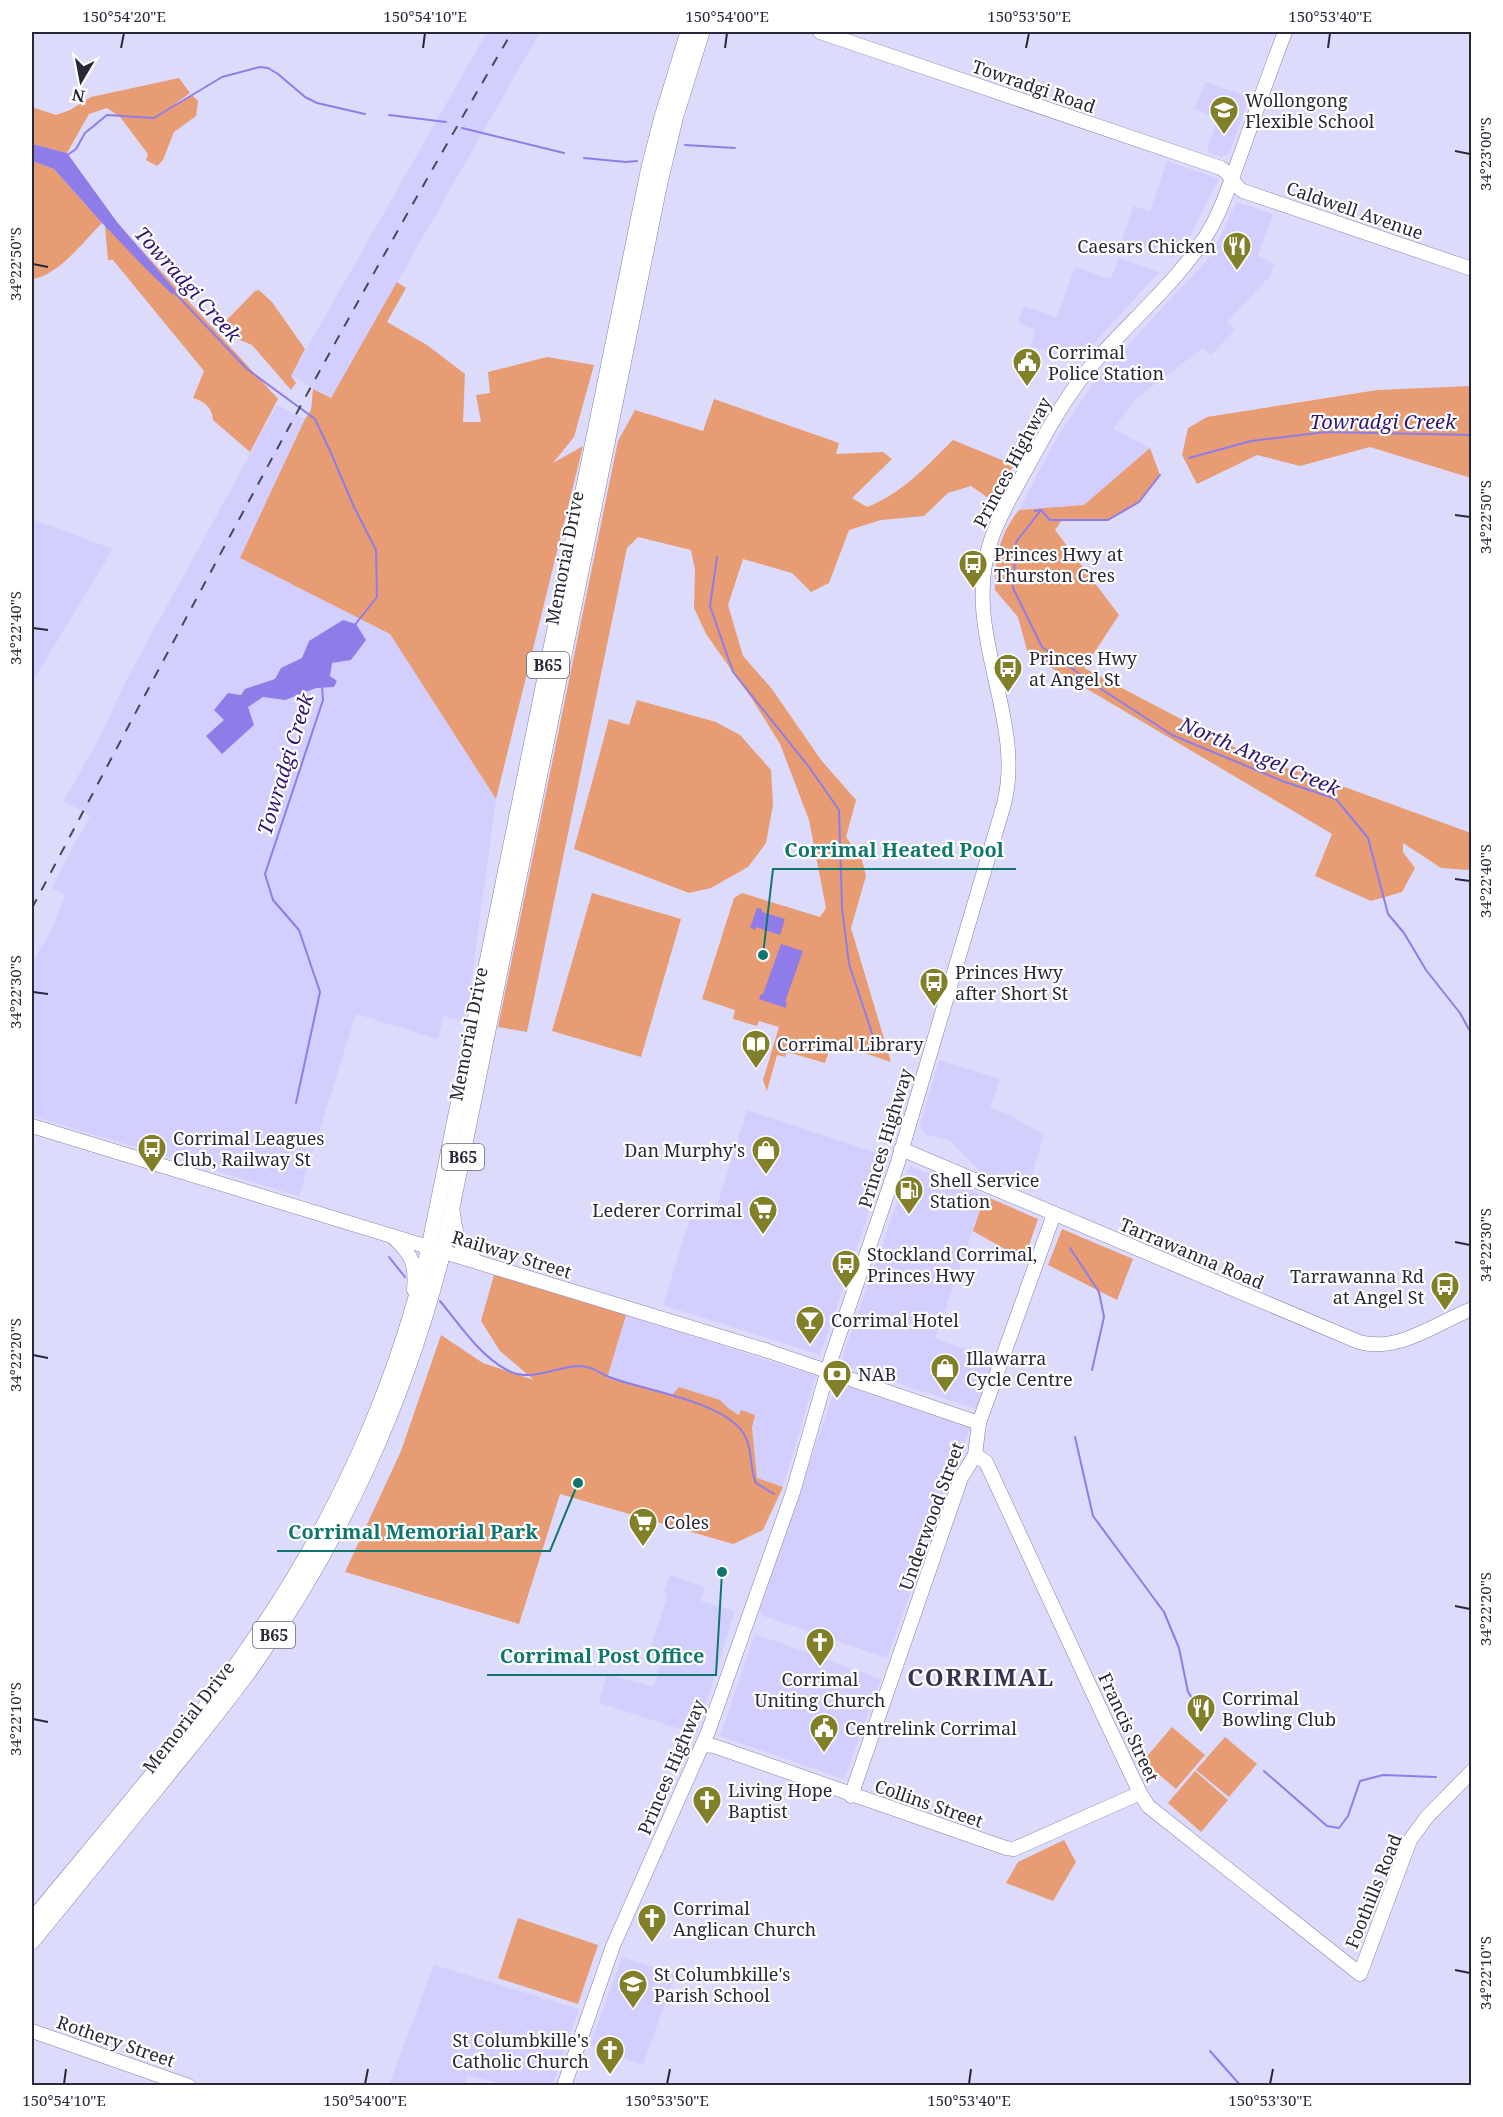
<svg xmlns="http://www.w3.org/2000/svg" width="1503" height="2117" font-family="'Noto Serif',serif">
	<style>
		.built { fill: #d2cefe }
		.green { fill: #e79c74 }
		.water { fill: #8e7de8 }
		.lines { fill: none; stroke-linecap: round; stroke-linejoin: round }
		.stream { stroke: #8e7de8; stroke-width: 2 }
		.secondary-casing { stroke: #8481a7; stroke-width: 15 }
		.primary-casing { stroke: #8481a7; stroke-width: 16 }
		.secondary { stroke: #fff; stroke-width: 14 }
		.primary { stroke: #fff; stroke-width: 15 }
		.rail { stroke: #49475a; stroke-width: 2; stroke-dasharray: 10 10; stroke-linecap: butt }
		.ticks { fill: none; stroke: #2a2838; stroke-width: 2 }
		.labels { text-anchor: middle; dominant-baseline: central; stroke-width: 4.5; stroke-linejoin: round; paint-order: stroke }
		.shield { fill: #fff; stroke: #6a6874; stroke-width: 1.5 }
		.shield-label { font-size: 16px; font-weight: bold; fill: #2a2838 }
		.street-label { font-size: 18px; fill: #2a2838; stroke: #fff }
		.poi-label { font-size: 18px; fill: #2a2838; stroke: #fff; text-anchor: start }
		.water-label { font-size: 20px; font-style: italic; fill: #321474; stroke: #fff }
		.district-label { font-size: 24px; font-weight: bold; letter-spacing: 1.5px; fill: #373354; stroke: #fff }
		.leader { fill: none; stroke: #0f766e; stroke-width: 2 }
		.callout-dot { fill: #0f766e; stroke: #fff; stroke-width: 2 }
		.callout-label { font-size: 20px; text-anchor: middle; font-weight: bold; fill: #0f766e; stroke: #fff; stroke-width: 4.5; stroke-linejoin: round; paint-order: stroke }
		.neatline { fill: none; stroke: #2a2838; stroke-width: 2 }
		.ticks-label { font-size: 15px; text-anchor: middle; fill: #2a2838 }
	</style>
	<rect width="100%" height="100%" fill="#dddbfc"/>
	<!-- built -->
	<g class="built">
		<path d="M487,32H540L331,398L291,376Z"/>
		<path d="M1205,82L1249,97L1229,154L1222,157L1207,152L1217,119L1195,109Z"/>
		<path d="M1167,161L1219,179L1187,243L1173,258L1122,240L1133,206L1150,211Z"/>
		<path d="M1237,202L1273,214L1258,256L1274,264L1270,276L1227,322L1235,330L1211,355L1203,348L1135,399L1113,429L1150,448L1084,505L1019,510L1056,439L1096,379L1209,258Z"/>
		<path d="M1119,258L1159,272L1077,362L1030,346L1036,330L1018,323L1024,306L1057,317L1075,267L1111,279Z"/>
		<path d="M277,405L305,419L240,558L390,634L496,799L466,1021L444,1016L438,1039L356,1014L299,1196L32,1116V964L52,928L65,895L51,888L90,816L64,801L98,740L128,677Z"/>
		<path d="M32,519L113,549L32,683Z"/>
		<path d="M939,1060L1000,1079L990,1108L1009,1115L1044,1135L1027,1191L981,1172L950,1141L925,1134L920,1125Z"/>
		<path d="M747,1110L888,1157L820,1355L663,1305L695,1202L716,1209Z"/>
		<path d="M910,1166L985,1196L935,1338L993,1359L976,1409L840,1364Z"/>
		<path d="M626,1315L816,1376L783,1487L757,1479L752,1428L755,1416L740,1415L728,1408L720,1400L672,1395L607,1378Z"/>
		<path d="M837,1383L970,1428L887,1658L763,1616L759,1611Z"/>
		<path d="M670,1575L705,1587L701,1601L735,1611L696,1734L599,1703L607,1674L653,1687L663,1658L649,1653L668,1594L664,1592Z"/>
		<path d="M755,1634L881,1679L844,1779L720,1736Z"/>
		<path d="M622,1957L675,1975L643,2065L590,2046Z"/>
		<path d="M434,1965L579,2009L552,2085H505L468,2075L464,2085H389Z"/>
	</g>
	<!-- green -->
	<g class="green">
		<path d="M179,78L190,93L172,106L192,95L198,101L196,116L174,132L163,160L157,166L146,160L148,154L120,117L107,108L89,114L67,153L32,144V107L56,115L70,110L91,97Z"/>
		<path d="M32,161L54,169L102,223C84,241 58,276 32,279Z"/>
		<path d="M116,222L278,399L250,452L213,420C212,407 205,402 193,398L204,371L113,260H108L105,227Z"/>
		<path d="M397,282L406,288L387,322L427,345L465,374L463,422H481L476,395L490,393L488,372L547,357L594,365L574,437L553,463L583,446L496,799L390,634L240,558L305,419L311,410L313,389L331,398Z"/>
		<path d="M259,290L272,302L305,349L291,376L296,383L291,390L252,345L235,338L222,325L255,291Z"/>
		<path d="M1471,386V478L1370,447L1300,466L1257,455L1197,484L1182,455L1188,428L1207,417L1377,390Z"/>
		<path d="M714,399L839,443L836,454L883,452L892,459L852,498L867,507C901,494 927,466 953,440L1014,465L994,502L971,486L948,493L924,516L881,520L849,530L829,583L811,592L792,573L743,559L728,605L743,656L772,689L821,760L856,800L846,837L862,860L866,876L851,928L891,1062L832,1042L825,1063L787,1052L785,1057L777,1055L767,1091L763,1080L779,1027L759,1021L757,1026L733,1019L735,1010L702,999L734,898L742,893L820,917L826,908L809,820L780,744L752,699L706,634L694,608L695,570L691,550L638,537L627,548L527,1032L498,1027L618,441L635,410L703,431Z"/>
		<path d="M1150,448L1160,475L1139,502L1108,520H1062L1055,530L1119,615L1084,668L1255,758L1328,781L1471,833V865L1468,870L1441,868L1403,843V852L1415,868L1402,892L1371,901L1315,876L1332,834L1028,654L1018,617L995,590C995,558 999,535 1019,510L1084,505Z"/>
		<path d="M637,700L716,722L740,735L771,770L773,805L766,843L748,867L711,888L689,893L574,849L609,719L629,725Z"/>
		<path d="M592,893L681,919L641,1057L552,1031Z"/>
		<path d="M985,1196L1038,1219L1024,1260L973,1231Z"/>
		<path d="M1062,1229L1133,1259L1117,1300L1048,1265Z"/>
		<path d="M494,1275L626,1315L607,1378L672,1395L679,1387L720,1400L728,1408L739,1415L741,1410L755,1415L752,1428L757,1478L783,1487L763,1530L733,1544L560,1494L519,1624L345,1572L401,1451L441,1335L483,1363L534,1380L500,1351L481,1321Z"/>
		<path d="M1172,1727L1205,1755L1176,1789L1143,1761Z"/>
		<path d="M1225,1737L1257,1764L1229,1797L1196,1770Z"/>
		<path d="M1195,1771L1228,1800L1201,1832L1168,1803Z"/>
		<path d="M1064,1840L1076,1862L1053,1901L1006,1883L1018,1862Z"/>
		<path d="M518,1918L598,1945L578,2004L498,1978Z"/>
	</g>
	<!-- water -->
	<g class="water">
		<path d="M32,144L67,153L117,222L175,290L173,295L145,268L102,223L54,169L32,161Z"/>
		<path d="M343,620L356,624L366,640L351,660L332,663L330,676L337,681L334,687L316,688L285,700L263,697L248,707L254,725L222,754L206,736L224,720L214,710L228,693L241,695L245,689L275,679L281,668L302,658L309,641Z"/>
		<path d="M757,908L762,909V912L785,919L780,935L756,927L755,930L750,928Z"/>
		<path d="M781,944L803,951L785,1002L787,1003L786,1008L759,999L761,994H763Z"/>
	</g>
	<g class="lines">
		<!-- stream -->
		<g class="stream">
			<path d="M389,115L446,122"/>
			<path d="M462,128L564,153"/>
			<path d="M685,145L735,148"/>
			<path d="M66,156L76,149L85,133L107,115L154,118L222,77L260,67L268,68L278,74L305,97L317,103L365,114"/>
			<path d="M584,158L626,162L637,161"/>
			<path d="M173,291L247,369L315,419L331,453L354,507L376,550L377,597L354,626"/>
			<path d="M1189,458L1251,441L1326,432L1472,435"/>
			<path d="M1041,510L1016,542L1013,588L1042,647L1098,687L1172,735L1285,782L1336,799L1368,838L1388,914L1404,933L1426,970L1460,1013L1472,1035"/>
			<path d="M1035,511L1041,510L1050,520H1108L1139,502L1160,475"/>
			<path d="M717,557L710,606L733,672L809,767L839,810L842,908L849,964L878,1051"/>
			<path d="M296,1103L320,992L299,930L273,900L265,874L323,700L322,686"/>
			<path d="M1070,1248L1099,1292L1104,1317L1092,1370"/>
			<path d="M389,1257L405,1277"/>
			<path d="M440,1301C460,1325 479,1355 507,1370C531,1383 554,1367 578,1366C593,1366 600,1374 612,1378C648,1391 719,1401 742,1431C753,1445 749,1467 756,1483L774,1494"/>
			<path d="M1075,1437L1093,1516L1164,1612L1179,1648L1188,1692L1200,1710"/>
			<path d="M1264,1771L1327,1826L1339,1828L1348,1816L1360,1781L1383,1775L1436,1777"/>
			<path d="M1210,2051L1241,2086"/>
		</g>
		<!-- secondary casing -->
		<g class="secondary-casing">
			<g id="secondary">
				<path d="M820,32L1221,168C1231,174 1233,185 1243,191L1472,269"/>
				<path d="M32,1126L768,1351L979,1423"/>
				<path d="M901,1149L1359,1342C1399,1353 1436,1323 1472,1309"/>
				<path d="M453,1213C455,1232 459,1248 474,1259"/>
				<path d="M394,1238C413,1256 416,1264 414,1290"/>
				<path d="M975,1455L986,1462L1105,1719L1140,1793L1148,1806L1360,1974L1410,1840L1427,1817L1472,1771"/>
				<path d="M703,1745L714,1746L1006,1848L1014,1849L1140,1793"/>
				<path d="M851,1796L961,1478L975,1455L979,1423L1054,1214"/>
				<path d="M32,2031L189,2086"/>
				<path d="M564,2086L613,1946L708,1732L793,1492L832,1356L898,1162L1004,804C1026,717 960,632 991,540C999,516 1013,493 1025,471C1047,431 1068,391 1099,357C1133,319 1173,285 1202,242C1221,215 1230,182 1242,151C1256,111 1270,71 1285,32"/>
			</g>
		</g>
		<!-- primary casing -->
		<g class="primary-casing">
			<g id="primary">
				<path d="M32,1920C109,1826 191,1733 259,1632C338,1516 397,1384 429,1247L649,167L662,117L688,32"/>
				<path d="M32,1942C74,1891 116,1839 158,1787C190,1747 223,1708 253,1666C341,1542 406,1400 443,1252L659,187L675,119L702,32"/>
			</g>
		</g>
		<!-- secondary -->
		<use href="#secondary" class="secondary"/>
		<!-- primary -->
		<use href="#primary" class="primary"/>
		<!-- rail -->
		<path class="rail" d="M32,908C188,614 343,319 512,32"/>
	</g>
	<!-- ticks -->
	<path class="ticks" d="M121,48L124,33M423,48L425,33M725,48L727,33M1026,48L1029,33M1328,48L1330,33M1455,151L1470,154M33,264L48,267M1455,515L1470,517M33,628L48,630M1455,879L1470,881M33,992L48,994M1455,1242L1470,1245M33,1355L48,1358M1455,1606L1470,1609M33,1719L48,1722M1455,1970L1470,1973M64,2084L66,2069M365,2084L368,2069M667,2084L670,2069M969,2084L971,2069M1270,2084L1273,2069"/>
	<!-- icons -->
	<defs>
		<g id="school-pin" transform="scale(1.5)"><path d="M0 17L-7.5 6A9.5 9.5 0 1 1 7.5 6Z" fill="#818028" stroke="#fff"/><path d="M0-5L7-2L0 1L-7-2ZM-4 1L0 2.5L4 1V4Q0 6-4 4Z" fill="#fff"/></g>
		<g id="restaurant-pin" transform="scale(1.5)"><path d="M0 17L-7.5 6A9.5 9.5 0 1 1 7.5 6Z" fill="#818028" stroke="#fff"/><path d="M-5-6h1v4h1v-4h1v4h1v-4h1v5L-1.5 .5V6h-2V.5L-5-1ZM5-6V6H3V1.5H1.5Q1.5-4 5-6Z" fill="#fff"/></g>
		<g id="civic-pin" transform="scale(1.5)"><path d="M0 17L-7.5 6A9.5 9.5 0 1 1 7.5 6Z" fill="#818028" stroke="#fff"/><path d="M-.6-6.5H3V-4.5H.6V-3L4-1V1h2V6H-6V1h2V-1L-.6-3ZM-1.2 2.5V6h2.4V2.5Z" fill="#fff"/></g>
		<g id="bus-pin" transform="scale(1.5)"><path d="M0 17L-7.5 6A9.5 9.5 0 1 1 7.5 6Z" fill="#818028" stroke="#fff"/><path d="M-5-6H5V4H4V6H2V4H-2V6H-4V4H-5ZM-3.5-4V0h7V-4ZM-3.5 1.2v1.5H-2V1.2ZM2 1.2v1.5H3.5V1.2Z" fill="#fff"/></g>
		<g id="library-pin" transform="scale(1.5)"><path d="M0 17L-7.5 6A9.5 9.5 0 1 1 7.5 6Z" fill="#818028" stroke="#fff"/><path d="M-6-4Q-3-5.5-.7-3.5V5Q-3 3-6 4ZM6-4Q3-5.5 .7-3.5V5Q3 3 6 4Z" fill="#fff"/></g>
		<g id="shop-pin" transform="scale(1.5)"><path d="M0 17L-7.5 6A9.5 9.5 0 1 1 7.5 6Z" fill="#818028" stroke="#fff"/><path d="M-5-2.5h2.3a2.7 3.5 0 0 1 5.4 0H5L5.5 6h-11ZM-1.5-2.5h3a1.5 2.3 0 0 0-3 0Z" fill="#fff"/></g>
		<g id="fuel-pin" transform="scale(1.5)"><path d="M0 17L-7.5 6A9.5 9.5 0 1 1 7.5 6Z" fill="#818028" stroke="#fff"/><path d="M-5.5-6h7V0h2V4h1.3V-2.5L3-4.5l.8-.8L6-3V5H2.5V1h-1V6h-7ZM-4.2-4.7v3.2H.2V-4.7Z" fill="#fff"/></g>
		<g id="supermarket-pin" transform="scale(1.5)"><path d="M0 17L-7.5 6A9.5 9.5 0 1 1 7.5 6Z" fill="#818028" stroke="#fff"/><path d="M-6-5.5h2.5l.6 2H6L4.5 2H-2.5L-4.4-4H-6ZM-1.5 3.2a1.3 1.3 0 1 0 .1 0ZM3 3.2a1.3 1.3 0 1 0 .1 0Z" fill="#fff"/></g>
		<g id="bar-pin" transform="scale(1.5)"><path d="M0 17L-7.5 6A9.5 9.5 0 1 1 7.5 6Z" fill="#818028" stroke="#fff"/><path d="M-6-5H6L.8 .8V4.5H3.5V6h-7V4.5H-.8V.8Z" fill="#fff"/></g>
		<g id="bank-pin" transform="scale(1.5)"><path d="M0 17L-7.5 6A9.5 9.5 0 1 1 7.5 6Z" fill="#818028" stroke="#fff"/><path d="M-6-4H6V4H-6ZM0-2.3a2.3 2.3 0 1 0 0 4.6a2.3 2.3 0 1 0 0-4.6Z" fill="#fff"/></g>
		<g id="church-pin" transform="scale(1.5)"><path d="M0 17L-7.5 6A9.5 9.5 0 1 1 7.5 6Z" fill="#818028" stroke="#fff"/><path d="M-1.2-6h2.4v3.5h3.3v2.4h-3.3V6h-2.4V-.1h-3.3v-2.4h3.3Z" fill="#fff"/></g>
	</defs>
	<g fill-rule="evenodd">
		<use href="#school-pin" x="1224" y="110"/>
		<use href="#restaurant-pin" x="1237" y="246"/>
		<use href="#civic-pin" x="1027" y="362"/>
		<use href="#bus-pin" x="973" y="564"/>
		<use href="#bus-pin" x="1008" y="668"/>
		<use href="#bus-pin" x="934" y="982"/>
		<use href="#library-pin" x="756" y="1044"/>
		<use href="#bus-pin" x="152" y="1148"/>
		<use href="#shop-pin" x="766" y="1150"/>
		<use href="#fuel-pin" x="909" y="1190"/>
		<use href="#supermarket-pin" x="763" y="1210"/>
		<use href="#bus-pin" x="846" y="1264"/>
		<use href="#bus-pin" x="1445" y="1286"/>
		<use href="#bar-pin" x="810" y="1320"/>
		<use href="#shop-pin" x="945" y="1368"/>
		<use href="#bank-pin" x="837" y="1374"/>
		<use href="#supermarket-pin" x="643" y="1522"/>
		<use href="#church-pin" x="820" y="1642"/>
		<use href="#restaurant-pin" x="1201" y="1708"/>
		<use href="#civic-pin" x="824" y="1728"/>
		<use href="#church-pin" x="707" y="1800"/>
		<use href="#church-pin" x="652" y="1918"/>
		<use href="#school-pin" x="633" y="1984"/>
		<use href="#church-pin" x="610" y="2050"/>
	</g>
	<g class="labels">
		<!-- shield labels -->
		<g class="shield">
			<rect x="527" y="652" width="42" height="26" rx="4.5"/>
			<rect x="442" y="1144" width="42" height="26" rx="4.5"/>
			<rect x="253" y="1622" width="42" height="26" rx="4.5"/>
		</g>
		<g class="shield-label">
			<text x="548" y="665">B65</text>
			<text x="463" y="1157">B65</text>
			<text x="274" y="1635">B65</text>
		</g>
		<!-- street labels -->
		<g class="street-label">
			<text transform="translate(1034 86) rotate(19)">Towradgi Road</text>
			<text transform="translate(1355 210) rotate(19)">Caldwell Avenue</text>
			<text transform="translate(1012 462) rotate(-62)">Princes Highway</text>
			<text transform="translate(564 558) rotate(-79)">Memorial Drive</text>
			<text transform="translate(468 1034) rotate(-79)">Memorial Drive</text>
			<text transform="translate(885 1138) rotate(-73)">Princes Highway</text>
			<text transform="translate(1192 1253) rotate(23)">Tarrawanna Road</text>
			<text transform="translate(512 1254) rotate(17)">Railway Street</text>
			<text transform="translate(931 1516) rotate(-70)">Underwood Street</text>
			<text transform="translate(188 1717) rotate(-52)">Memorial Drive</text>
			<text transform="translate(1129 1727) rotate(65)">Francis Street</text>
			<text transform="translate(671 1767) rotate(-67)">Princes Highway</text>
			<text transform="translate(929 1803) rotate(19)">Collins Street</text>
			<text transform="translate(1373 1891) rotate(-68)">Foothills Road</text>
			<text transform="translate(116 2041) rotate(19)">Rothery Street</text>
		</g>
		<!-- poi labels -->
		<g class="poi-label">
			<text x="1245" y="100">Wollongong<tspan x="1245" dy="21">Flexible School</tspan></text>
			<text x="1216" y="246" text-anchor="end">Caesars Chicken</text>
			<text x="1048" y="352">Corrimal<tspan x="1048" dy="21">Police Station</tspan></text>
			<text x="994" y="554">Princes Hwy at<tspan x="994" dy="21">Thurston Cres</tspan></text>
			<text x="1029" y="658">Princes Hwy<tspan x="1029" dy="21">at Angel St</tspan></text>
			<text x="955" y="972">Princes Hwy<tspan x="955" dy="21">after Short St</tspan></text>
			<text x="777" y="1044">Corrimal Library</text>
			<text x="173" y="1138">Corrimal Leagues<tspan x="173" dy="21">Club, Railway St</tspan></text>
			<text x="745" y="1150" text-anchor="end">Dan Murphy's</text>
			<text x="930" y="1180">Shell Service<tspan x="930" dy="21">Station</tspan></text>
			<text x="742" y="1210" text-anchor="end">Lederer Corrimal</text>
			<text x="867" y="1254">Stockland Corrimal,<tspan x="867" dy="21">Princes Hwy</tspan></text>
			<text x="1424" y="1276" text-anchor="end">Tarrawanna Rd<tspan x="1424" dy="21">at Angel St</tspan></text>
			<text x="831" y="1320">Corrimal Hotel</text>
			<text x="966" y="1358">Illawarra<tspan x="966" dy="21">Cycle Centre</tspan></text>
			<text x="858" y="1374">NAB</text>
			<text x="664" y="1522">Coles</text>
			<text x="820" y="1679" text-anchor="middle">Corrimal<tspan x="820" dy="21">Uniting Church</tspan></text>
			<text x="1222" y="1698">Corrimal<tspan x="1222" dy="21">Bowling Club</tspan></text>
			<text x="845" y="1728">Centrelink Corrimal</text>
			<text x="728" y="1790">Living Hope<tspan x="728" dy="21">Baptist</tspan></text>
			<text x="673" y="1908">Corrimal<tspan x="673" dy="21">Anglican Church</tspan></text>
			<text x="654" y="1974">St Columbkille's<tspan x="654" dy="21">Parish School</tspan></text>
			<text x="589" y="2040" text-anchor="end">St Columbkille's<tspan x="589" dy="21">Catholic Church</tspan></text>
		</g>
		<!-- water labels -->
		<g class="water-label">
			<text transform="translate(188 284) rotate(48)">Towradgi Creek</text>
			<text x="1383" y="421">Towradgi Creek</text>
			<text transform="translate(1260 756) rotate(23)">North Angel Creek</text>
			<text transform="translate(285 764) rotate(-73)">Towradgi Creek</text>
		</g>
		<!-- district labels -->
		<g class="district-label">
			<text x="981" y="1676">CORRIMAL</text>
		</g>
	</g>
	<!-- callouts -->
	<path class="leader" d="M763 955L773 869H1016M578 1483L550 1551H277M722 1572L716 1675H487"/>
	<g class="callout-dot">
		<circle cx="763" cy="955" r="6"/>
		<circle cx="578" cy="1483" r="6"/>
		<circle cx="722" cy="1572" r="6"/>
	</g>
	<g class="callout-label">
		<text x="894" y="857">Corrimal Heated Pool</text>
		<text x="413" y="1539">Corrimal Memorial Park</text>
		<text x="602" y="1663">Corrimal Post Office</text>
	</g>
	<!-- border -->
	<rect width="1503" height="2117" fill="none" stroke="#ffffff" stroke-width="66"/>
	<!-- north arrow -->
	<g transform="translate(81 81) rotate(190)" stroke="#ffffff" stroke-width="4.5" paint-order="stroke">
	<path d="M0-4.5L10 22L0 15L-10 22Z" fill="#2a2838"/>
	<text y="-9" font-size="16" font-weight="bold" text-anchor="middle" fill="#2a2838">N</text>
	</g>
	<rect x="33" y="33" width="1437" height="2051" class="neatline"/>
	<g class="ticks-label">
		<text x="124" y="22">150°54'20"E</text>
		<text x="425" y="22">150°54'10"E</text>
		<text x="727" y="22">150°54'00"E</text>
		<text x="1029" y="22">150°53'50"E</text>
		<text x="1330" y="22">150°53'40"E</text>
		<text transform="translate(1486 154) rotate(-90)" y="5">34°23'00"S</text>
		<text transform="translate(16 264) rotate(-90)" y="5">34°22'50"S</text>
		<text transform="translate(1486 517) rotate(-90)" y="5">34°22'50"S</text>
		<text transform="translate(16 628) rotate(-90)" y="5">34°22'40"S</text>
		<text transform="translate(1486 881) rotate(-90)" y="5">34°22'40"S</text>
		<text transform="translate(16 992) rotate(-90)" y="5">34°22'30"S</text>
		<text transform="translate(1486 1245) rotate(-90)" y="5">34°22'30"S</text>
		<text transform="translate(16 1355) rotate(-90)" y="5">34°22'20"S</text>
		<text transform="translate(1486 1609) rotate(-90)" y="5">34°22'20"S</text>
		<text transform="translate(16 1719) rotate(-90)" y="5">34°22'10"S</text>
		<text transform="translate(1486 1973) rotate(-90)" y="5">34°22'10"S</text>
		<text x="64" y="2106">150°54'10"E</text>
		<text x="365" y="2106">150°54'00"E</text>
		<text x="667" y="2106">150°53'50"E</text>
		<text x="969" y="2106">150°53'40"E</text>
		<text x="1270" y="2106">150°53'30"E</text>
	</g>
</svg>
